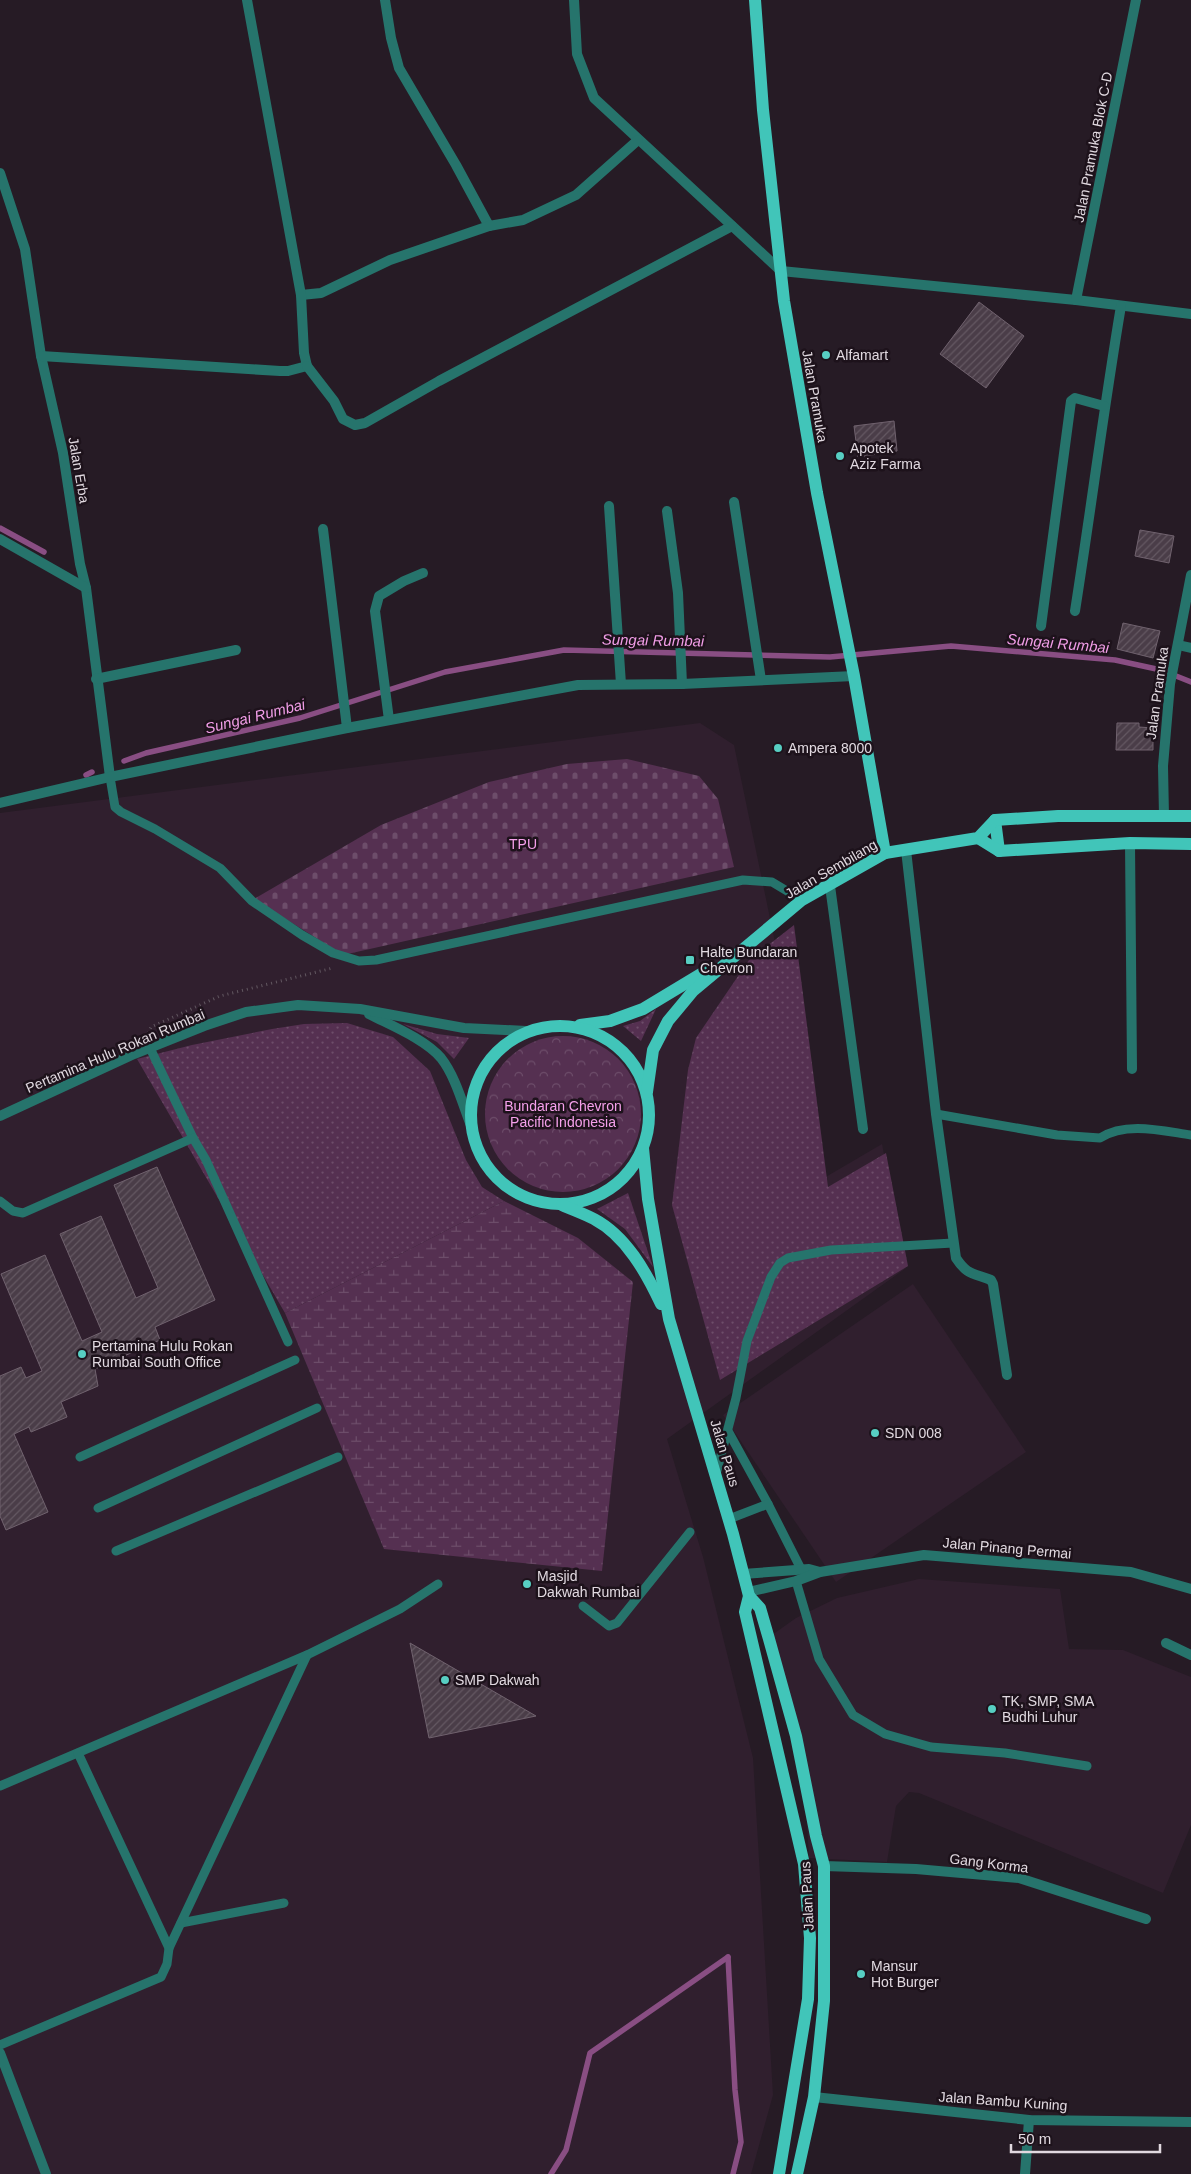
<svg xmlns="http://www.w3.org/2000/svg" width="1191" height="2174" font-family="Arial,sans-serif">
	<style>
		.built { fill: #301f2e }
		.grass { fill: url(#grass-dots) }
		.wetland { fill: url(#wetland-marsh) }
		.cemetery { fill: url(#cemetery-stones) }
		.park { fill: url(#park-crowns) }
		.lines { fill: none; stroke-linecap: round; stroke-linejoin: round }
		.stream { stroke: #894e83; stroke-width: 5.5 }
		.building { fill: url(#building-hatch); stroke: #70626e }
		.path { stroke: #625861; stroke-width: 3; stroke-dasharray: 1 4; stroke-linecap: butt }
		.service { stroke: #26746c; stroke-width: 9 }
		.minor { stroke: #26746c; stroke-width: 10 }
		.tertiary { stroke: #26746c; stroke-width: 10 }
		.primary { stroke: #41c5b9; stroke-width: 12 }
		.poi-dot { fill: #57cec2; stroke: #1d121b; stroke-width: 2 }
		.labels { text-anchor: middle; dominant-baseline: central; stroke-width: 5; stroke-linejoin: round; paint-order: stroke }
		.street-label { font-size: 14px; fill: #e1d9e0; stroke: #1d121b }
		.poi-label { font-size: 14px; fill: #e1d9e0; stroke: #1d121b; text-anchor: start }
		.park-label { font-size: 14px; fill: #f5a0eb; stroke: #1d121b }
		.water-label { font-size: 15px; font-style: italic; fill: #f19de7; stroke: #1d121b }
	</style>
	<defs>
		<pattern id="grass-dots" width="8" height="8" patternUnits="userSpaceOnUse" patternTransform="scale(1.25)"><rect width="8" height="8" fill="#553051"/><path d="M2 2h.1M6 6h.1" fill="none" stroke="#6d4d6a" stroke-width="1.8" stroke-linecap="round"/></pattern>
		<pattern id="wetland-marsh" width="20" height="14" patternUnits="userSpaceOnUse" patternTransform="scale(1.25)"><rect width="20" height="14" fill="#553051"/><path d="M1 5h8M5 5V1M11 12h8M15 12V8" fill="none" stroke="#6d4d6a"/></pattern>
		<pattern id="cemetery-stones" width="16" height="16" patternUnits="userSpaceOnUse" patternTransform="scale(1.25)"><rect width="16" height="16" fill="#553051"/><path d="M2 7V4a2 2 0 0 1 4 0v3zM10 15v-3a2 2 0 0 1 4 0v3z" fill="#6d4d6a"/></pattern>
		<pattern id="park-crowns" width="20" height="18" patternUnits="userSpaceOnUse" patternTransform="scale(1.25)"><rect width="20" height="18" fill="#553051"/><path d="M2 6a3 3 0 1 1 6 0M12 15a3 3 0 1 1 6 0" fill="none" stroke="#6d4d6a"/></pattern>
		<pattern id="building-hatch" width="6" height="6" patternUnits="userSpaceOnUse" patternTransform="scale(1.25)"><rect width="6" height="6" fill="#4a3d48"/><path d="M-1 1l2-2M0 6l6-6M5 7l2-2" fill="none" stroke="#645862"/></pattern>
	</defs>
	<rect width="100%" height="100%" fill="#261b25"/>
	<!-- built -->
	<g class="built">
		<path d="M700,723L734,745L824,1178L882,1144L906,1268L667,1439L703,1557L753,1758L773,2095L751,2174H0V813Z"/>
		<path d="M913,1284L1026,1452L836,1582L723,1415Z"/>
		<path d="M919,1579L1060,1589L1069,1649L1123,1650L1191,1677V1825L1163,1893L919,1793L909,1792L896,1806L887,1862L809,1858L802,1741L772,1635L796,1618L837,1598Z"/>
	</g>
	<!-- grass -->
	<g class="grass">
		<path d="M794,925L828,1187L886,1153L908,1266L720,1380L672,1205L688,1070L696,1038L749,960Z"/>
		<path d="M656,1009L641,1041L623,1026L640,1021Z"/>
		<path d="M347,1023L393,1037L430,1071L466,1160L482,1187L504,1201L285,1313L137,1059L192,1045L272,1029L304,1024Z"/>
		<path d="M403,1024L437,1034L469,1038L454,1059L437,1042Z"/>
		<path d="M628,1193L653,1267L625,1229L597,1209Z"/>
	</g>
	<!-- wetland -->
	<path class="wetland" d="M504,1201L578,1238L633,1282L602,1571L384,1549L285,1313Z"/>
	<!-- cemetery -->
	<path class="cemetery" d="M627,759L699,776L718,799L734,867L343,955L254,899L381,825L489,782L567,764Z"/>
	<!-- park -->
	<circle class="park" cx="563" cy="1114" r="78"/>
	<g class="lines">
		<!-- stream -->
		<g class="stream">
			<path d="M0,528L44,552"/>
			<path d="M124,761L146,753L300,718L445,672L564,650L830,657L951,646L1115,660L1161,670L1191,682"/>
			<path d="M86,775L92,772"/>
			<path d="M728,1957L735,2090L741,2142L733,2174"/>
			<path d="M551,2174L566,2150L590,2053L728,1957"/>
		</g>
	</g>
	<!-- building -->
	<g class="building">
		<path d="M979,302L1024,336L986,388L940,354Z"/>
		<path d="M894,421L897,451L858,457L854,426Z"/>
		<path d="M1140,530L1174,536L1169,563L1135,556Z"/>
		<path d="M1123,623L1160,631L1153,658L1117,649Z"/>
		<path d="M1117,723H1139V727L1153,728V750H1116Z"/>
		<path d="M157,1167L215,1300L155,1327L160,1340L95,1369L98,1386L61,1402L67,1417L31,1432L29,1427L14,1434L48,1512L6,1530L0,1516V1376L21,1367L26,1378L42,1371L1,1274L45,1255L82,1341L102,1332L60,1234L101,1216L136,1298L158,1288L114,1185Z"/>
		<path d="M410,1643L536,1716L429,1738Z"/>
	</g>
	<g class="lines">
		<!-- path -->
		<path class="path" d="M148,1033L151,1027L220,996L333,968"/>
		<!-- service -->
		<g class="service">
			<path d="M110,777L115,807L121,812L155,829L220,868L252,901L302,935L333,953L359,961L376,960L743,880L772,882L802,900"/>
			<path d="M150,1048L193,1138"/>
			<path d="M936,1114L1057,1135L1100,1138C1126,1121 1163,1131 1191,1135"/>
			<path d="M0,1201L13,1211L23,1213L193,1138L206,1160L288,1342"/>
			<path d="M728,1431L768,1504"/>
			<path d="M80,1457L295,1360"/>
			<path d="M716,1474L736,1398L747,1341L771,1277L780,1263L788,1258L831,1250L953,1243"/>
			<path d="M98,1508L317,1408"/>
			<path d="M729,1519L768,1504L801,1569"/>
			<path d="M116,1551L338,1457"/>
			<path d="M796,1581L819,1659L853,1715L885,1734L931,1747L1005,1753L1087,1766"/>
			<path d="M583,1606L609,1626L617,1623L690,1532"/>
			<path d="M0,1786L307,1655L400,1609L438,1584"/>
			<path d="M181,1923L284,1903"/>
			<path d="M169,1948L307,1655"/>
			<path d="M0,2045L161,1977L167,1964L169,1948L78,1753"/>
		</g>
		<!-- minor -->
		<g class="minor">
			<path d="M385,0L391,38L399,68L456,165L489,226"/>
			<path d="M574,0L577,54L594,98L781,271L1076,300L1191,314"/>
			<path d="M0,173L25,249L41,356L63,453L80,564L86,588L110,777"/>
			<path d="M301,295L321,293L390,260L489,226L523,220L576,195L638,140"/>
			<path d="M1076,300L1136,0"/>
			<path d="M41,356L280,371H288L307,366L304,353L301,295L247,0"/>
			<path d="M307,366L334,401L343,419L355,425L365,423L439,381L732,226"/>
			<path d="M734,502L761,680"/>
			<path d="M609,506L621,684"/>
			<path d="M667,511L678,593L682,684"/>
			<path d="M323,529L347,728"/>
			<path d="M0,539L86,588"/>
			<path d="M1075,611C1091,509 1104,407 1121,306"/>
			<path d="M1041,626L1071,401L1075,398L1104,406"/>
			<path d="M1178,645L1191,648"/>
			<path d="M96,679L236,650"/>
			<path d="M389,720L375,611L379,596L404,581L423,573"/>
			<path d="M0,803L110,777L347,728L578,685L682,684L854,676"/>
			<path d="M1164,816L1163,766L1170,684L1191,575"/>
			<path d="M1130,843L1132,1069"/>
			<path d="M906,850L936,1114L956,1258C967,1275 973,1273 991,1280L993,1284L1007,1375"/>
			<path d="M830,886L863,1129"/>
			<path d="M743,1574L809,1569L820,1572"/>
			<path d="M748,1592L796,1581L820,1572L924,1555L1131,1572L1191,1589"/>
			<path d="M1166,1643L1191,1655"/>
			<path d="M824,1866L916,1869L1019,1878L1146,1919"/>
			<path d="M0,2053L46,2174"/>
			<path d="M814,2097L1029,2120L1191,2122"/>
			<path d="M1025,2174L1029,2120"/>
		</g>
		<!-- tertiary -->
		<g class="tertiary">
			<path d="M369,1014C390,1025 425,1039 441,1058C456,1077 463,1106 472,1128"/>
			<path d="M0,1116L134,1054L204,1026L246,1012L298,1005L360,1009L464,1028L526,1031"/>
		</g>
		<!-- primary -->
		<g class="primary">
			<path d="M755,0L763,110L784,301L817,493L854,676L885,853"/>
			<path d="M995,820L999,851"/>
			<path d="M978,838L999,851L1130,843L1191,844"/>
			<path d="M580,1025L610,1021L643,1009L711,968"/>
			<circle cx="560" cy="1115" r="89"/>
			<path d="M647,1092L653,1050L668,1021L693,991L802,900L885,853L978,838L995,820L1058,816H1191"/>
			<path d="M643,1148L648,1199L669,1319L733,1534L748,1592L749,1596L745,1612L804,1864L810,1938L808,1999L779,2174"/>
			<path d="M562,1205C573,1210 584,1214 594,1219C626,1236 646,1272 661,1304"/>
			<path d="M749,1596L760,1608L769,1639L796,1736L816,1836L824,1866V2001L814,2097L797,2174"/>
		</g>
	</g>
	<!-- markers -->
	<g class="poi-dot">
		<circle cx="826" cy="355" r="5"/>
		<circle cx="840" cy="456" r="5"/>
		<circle cx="778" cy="748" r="5"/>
		<rect x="685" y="955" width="10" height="10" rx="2.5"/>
		<circle cx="82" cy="1354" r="5"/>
		<circle cx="875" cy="1433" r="5"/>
		<circle cx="527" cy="1584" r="5"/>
		<circle cx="445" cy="1680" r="5"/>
		<circle cx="992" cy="1709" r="5"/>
		<circle cx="861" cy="1974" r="5"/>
	</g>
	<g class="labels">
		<!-- street labels -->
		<g class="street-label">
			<text transform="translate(1093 147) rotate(-79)">Jalan Pramuka Blok C-D</text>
			<text transform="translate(815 396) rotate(80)">Jalan Pramuka</text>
			<text transform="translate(79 470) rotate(80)">Jalan Erba</text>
			<text transform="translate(1157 693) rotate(-82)">Jalan Pramuka</text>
			<text transform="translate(831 869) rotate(-30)">Jalan Sembilang</text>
			<text transform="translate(115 1051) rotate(-23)">Pertamina Hulu Rokan Rumbai</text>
			<text transform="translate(725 1453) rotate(73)">Jalan Paus</text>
			<text transform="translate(1007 1548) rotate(5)">Jalan Pinang Permai</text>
			<text transform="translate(989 1863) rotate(7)">Gang Korma</text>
			<text transform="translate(807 1896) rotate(-93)">Jalan Paus</text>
			<text transform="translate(1003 2101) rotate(4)">Jalan Bambu Kuning</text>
		</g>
		<!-- poi labels -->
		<g class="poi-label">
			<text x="836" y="355">Alfamart</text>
			<text x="850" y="448">Apotek<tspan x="850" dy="16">Aziz Farma</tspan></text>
			<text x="788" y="748">Ampera 8000</text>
			<text x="700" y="952">Halte Bundaran<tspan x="700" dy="16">Chevron</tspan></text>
			<text x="92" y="1346">Pertamina Hulu Rokan<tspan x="92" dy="16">Rumbai South Office</tspan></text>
			<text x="885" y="1433">SDN 008</text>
			<text x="537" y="1576">Masjid<tspan x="537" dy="16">Dakwah Rumbai</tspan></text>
			<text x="455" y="1680">SMP Dakwah</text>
			<text x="1002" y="1701">TK, SMP, SMA<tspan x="1002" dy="16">Budhi Luhur</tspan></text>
			<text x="871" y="1966">Mansur<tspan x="871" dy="16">Hot Burger</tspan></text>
		</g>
		<!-- park labels -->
		<g class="park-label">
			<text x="523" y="844">TPU</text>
			<text x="563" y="1106">Bundaran Chevron<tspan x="563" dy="16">Pacific Indonesia</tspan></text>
		</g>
		<!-- water labels -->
		<g class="water-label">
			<text transform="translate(653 640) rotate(1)">Sungai Rumbai</text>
			<text transform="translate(1058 643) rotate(5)">Sungai Rumbai</text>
			<text transform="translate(255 716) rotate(-14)">Sungai Rumbai</text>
		</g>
	</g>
	<!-- scale -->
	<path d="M1011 2144v8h149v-8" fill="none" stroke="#e1d9e0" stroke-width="2.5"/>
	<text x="1018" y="2144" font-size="15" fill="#e1d9e0" stroke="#1d121b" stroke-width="4" paint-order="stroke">50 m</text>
</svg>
